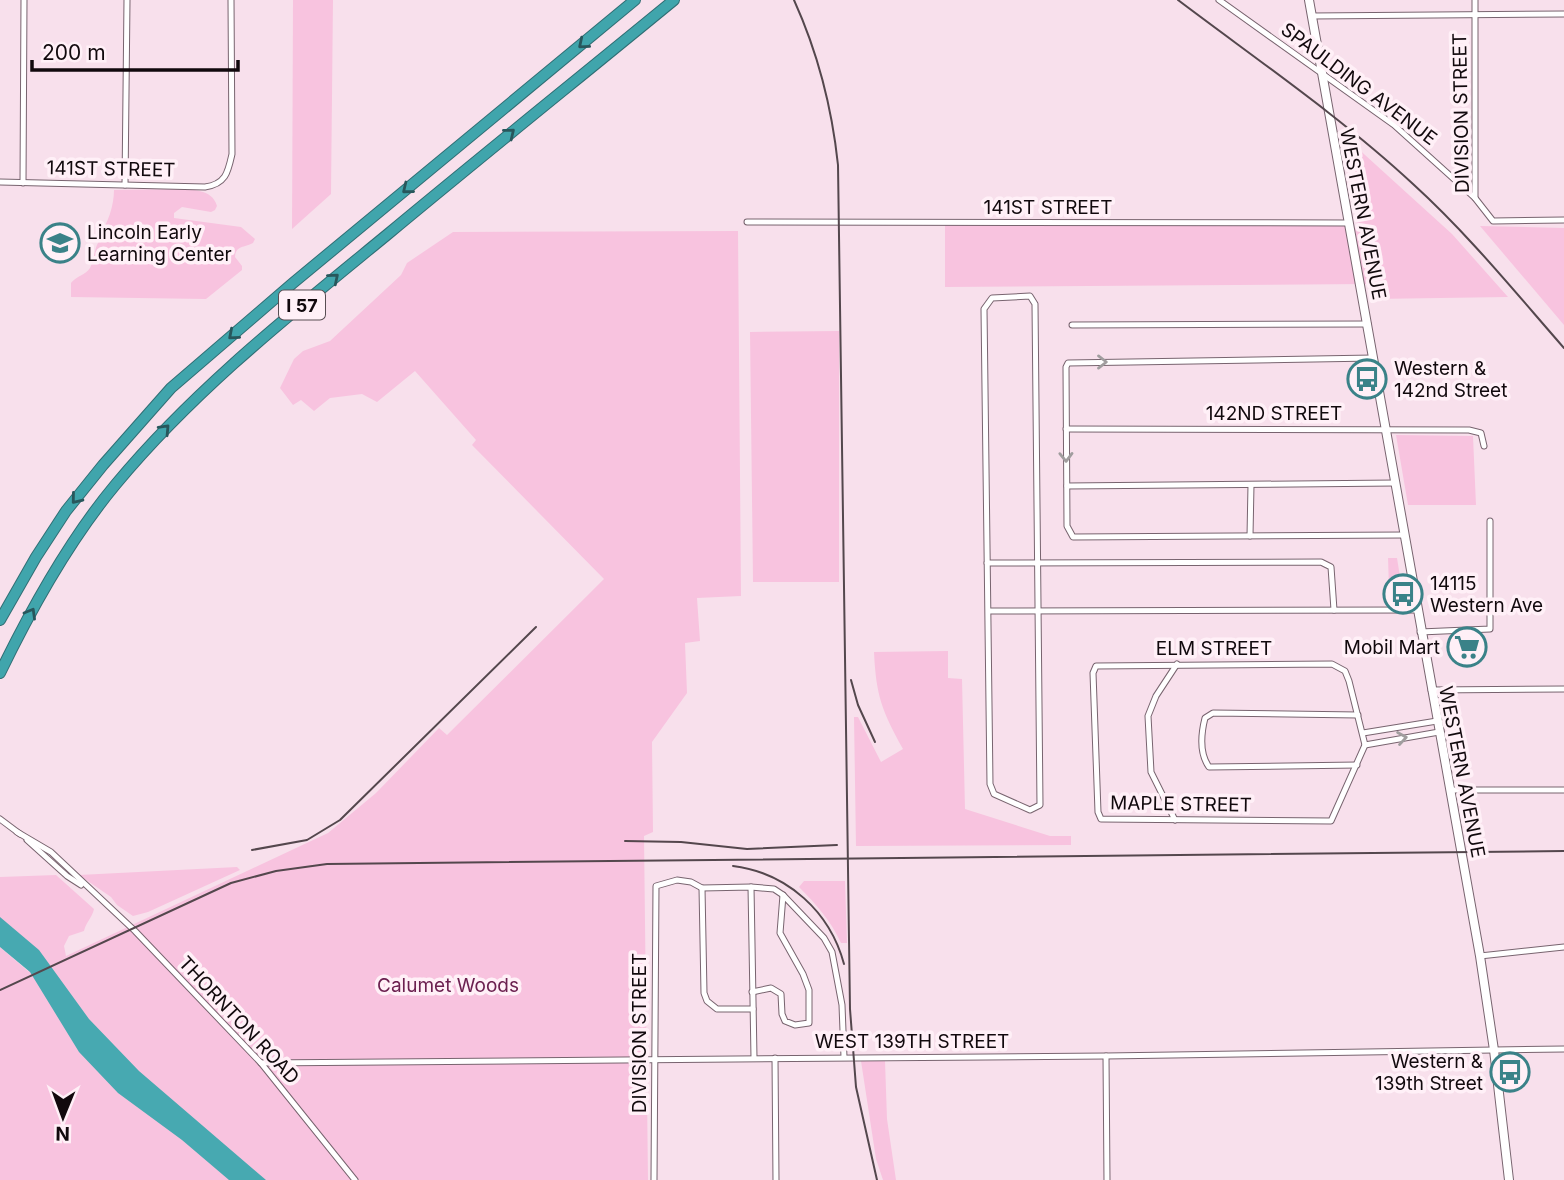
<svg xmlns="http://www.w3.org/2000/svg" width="1564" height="1180" font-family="Inter,sans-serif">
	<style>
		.green { fill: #f8c3df }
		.water { fill: #47a9b1 }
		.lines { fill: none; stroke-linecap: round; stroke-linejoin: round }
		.minor-casing { stroke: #78646f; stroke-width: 7 }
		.secondary-casing { stroke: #78646f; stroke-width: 10 }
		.motorway-casing { stroke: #306e74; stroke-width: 12 }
		.minor { stroke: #fff; stroke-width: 5 }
		.secondary { stroke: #fff; stroke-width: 8 }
		.motorway { stroke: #40a5ac; stroke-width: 10 }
		.rail { stroke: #54474d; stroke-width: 2 }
		.oneway { stroke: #28575c }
		.oneway2 { stroke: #a09d9e }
		.labels { text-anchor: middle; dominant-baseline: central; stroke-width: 7; stroke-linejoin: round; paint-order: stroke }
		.shield { fill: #fff0f7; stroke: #584e53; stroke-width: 2 }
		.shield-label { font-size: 18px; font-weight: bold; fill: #11090d }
		.street-label { font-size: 19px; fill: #11090d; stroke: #fff0f7 }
		.poi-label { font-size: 19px; fill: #11090d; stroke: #fff0f7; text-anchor: start }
		.park-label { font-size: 19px; fill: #6c2050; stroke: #fff0f7 }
	</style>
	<rect width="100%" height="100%" fill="#f8e0ec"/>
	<!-- green -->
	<g class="green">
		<path d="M293,0H333L331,194L292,229Z"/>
		<path d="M1343,135L1452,234L1508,297L1373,299L1368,284L945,287V223H1350L1358,231Z"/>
		<path d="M176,189C191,190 212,188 217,206L215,210L211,212L182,207L174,213V218L241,227L255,239L253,243C244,248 236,245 235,257L242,266V270L206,299L71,297V283C76,276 86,275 90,268C95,258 94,247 100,240L98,236C108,225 114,205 114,190Z"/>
		<path d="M1480,226L1564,228V325Z"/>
		<path d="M738,231L741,596L697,598L700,641L685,643L687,693L652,742L653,832L644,836L648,1180H0V947L29,972L0,920V877L56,875L94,909C92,918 86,922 84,931L69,936L64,946L66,956L328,833L376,793L439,728L447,735L604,579L472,445L476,440L415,371L377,402L362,394L330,398L314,411L301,400L293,405L280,388L294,359L303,351L330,341L401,275L407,263L453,232Z"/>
		<path d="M839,331V582H753L750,332Z"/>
		<path d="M1396,435L1473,436L1476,505H1408Z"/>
		<path d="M1388,558H1397L1402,589L1389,590Z"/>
		<path d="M948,651V678L962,679L965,809L1050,836H1071V845L856,846L854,717H858L881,762L903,749C882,711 876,696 874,652Z"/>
		<path d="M237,867L240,870L148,912L133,916L117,905L111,897L79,875Z"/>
		<path d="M804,881H845L847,943H841C831,921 816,904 799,887Z"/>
		<path d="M861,1061H885L887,1119L896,1180H883L876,1159Z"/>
	</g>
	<!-- water -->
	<path class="water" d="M0,917L39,950L89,1019L139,1071L266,1180H229L182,1140L118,1093L79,1052L30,972L0,947Z"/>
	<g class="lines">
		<!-- minor casing -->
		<g class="minor-casing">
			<g id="minor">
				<path d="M1219,0L1394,125L1475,198"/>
				<path d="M1475,0V198L1493,221L1564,220"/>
				<path d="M1312,16L1564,14"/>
				<path d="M0,182L205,187C226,184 228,172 232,154L231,0"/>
				<path d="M23,183L24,0"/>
				<path d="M125,185L127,0"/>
				<path d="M747,222L1349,223"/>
				<path d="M1030,296L1035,304L1040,805L1030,810L994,794L990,784L984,309L992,298Z"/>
				<path d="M1072,325L1368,324"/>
				<path d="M1373,358L1068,363L1066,367L1067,526L1073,537L1404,535"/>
				<path d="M1066,429L1469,430L1481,433L1484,446"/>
				<path d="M1067,486L1395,483"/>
				<path d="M1250,536L1251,485"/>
				<path d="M987,563L1321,562L1331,567L1334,610"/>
				<path d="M989,611L1417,610"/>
				<path d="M1420,632L1490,629V521"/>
				<path d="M1332,664L1345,671L1349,681L1365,745L1331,821L1101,819L1098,812L1093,673L1096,666Z"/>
				<path d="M1431,690L1564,689"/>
				<path d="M1363,733L1437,721"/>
				<path d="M1365,745L1439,732"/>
				<path d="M1357,765L1209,767C1199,753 1201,734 1205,718L1213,713L1358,715"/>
				<path d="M1450,790H1564"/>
				<path d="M0,819L20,834"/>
				<path d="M1175,820L1151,772L1148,716L1156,696L1177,664"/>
				<path d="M17,832L51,852L135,931L261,1063L355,1180"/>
				<path d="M27,840L67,876L81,885"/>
				<path d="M751,887L754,1058"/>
				<path d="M702,888L704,993L707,1001L717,1009H753"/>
				<path d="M1480,956L1564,947"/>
				<path d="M752,992L771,988L781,994L782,1014L785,1021L795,1025L809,1023V990L803,974L780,933L783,895"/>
				<path d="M1106,1056L1107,1180"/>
				<path d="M775,1058L776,1180"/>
				<path d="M261,1063L1106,1056L1564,1049"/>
				<path d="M654,1180L656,886L677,880L691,882L702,888L751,887L774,889L783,895L824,938L832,952L842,1005L844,1057"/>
			</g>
		</g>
		<!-- secondary casing -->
		<g class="secondary-casing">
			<path id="secondary" d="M1309,0L1480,956L1494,1050L1509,1180"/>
		</g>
		<!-- motorway casing -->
		<g class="motorway-casing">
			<g id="motorway">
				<path d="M0,620L36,557L66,511L103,465L171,388L293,283L635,0"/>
				<path d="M0,673C31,609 70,539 116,484C195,389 293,312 388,234C483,155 579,78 674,0"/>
			</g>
		</g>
		<!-- minor -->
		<use href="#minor" class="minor"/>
		<!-- secondary -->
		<use href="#secondary" class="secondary"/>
		<!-- motorway -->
		<use href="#motorway" class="motorway"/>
		<!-- rail -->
		<g class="rail">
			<path d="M794,0C818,53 832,108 838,165L850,1009L856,1087L877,1180"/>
			<path d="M1178,0C1256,59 1342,118 1413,184C1468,234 1515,292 1564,348"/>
			<path d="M851,680L858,705L875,742"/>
			<path d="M625,841L681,842L747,849L837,845"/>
			<path d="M252,850L307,840L340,820L536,627"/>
			<path d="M733,866C788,873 830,912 844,964"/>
			<path d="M0,990L231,883L276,871L327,864L1564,851"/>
		</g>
	</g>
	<!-- one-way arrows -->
	<defs><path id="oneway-chevron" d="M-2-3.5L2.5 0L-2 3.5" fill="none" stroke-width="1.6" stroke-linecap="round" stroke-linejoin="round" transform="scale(1.75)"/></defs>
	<g class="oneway">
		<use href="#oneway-chevron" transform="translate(583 44) rotate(140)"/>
		<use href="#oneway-chevron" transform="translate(510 133) rotate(-39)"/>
		<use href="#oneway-chevron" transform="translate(407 189) rotate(141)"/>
		<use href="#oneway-chevron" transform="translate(334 278) rotate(-40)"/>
		<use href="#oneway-chevron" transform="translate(233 335) rotate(139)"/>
		<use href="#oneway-chevron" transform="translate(165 429) rotate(-47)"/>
		<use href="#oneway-chevron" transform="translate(76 499) rotate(129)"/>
		<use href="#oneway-chevron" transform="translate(31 613) rotate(-60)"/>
	</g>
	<g class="oneway2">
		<use href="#oneway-chevron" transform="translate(1102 362)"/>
		<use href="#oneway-chevron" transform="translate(1066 457) rotate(89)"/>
		<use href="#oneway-chevron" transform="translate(1402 738) rotate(-9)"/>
	</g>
	<!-- icons -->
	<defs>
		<g id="school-ring" transform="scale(2.0125)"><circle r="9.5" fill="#fff0f7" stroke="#3a8288" stroke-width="1.5"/><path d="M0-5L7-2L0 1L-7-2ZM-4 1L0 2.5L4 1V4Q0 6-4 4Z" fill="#3a8288"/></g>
		<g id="bus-ring" transform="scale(2.0125)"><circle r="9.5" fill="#fff0f7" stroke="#3a8288" stroke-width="1.5"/><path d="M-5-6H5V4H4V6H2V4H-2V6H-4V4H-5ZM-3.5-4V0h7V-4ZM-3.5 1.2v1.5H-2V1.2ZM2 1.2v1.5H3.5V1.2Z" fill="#3a8288"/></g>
		<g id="supermarket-ring" transform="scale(2.0125)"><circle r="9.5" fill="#fff0f7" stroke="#3a8288" stroke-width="1.5"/><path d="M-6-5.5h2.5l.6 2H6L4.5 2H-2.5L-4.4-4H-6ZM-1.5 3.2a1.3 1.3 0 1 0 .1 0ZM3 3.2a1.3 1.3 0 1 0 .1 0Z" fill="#3a8288"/></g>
	</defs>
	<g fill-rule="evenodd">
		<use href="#school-ring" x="60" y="243"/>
		<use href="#bus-ring" x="1367" y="379"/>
		<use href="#bus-ring" x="1403" y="594"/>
		<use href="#supermarket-ring" x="1467" y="647"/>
		<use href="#bus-ring" x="1510" y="1072"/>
	</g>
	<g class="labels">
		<!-- shield labels -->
		<rect class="shield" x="279" y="290.5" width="46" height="29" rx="5"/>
		<g class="shield-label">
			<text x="302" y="305">I 57</text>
		</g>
		<!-- street labels -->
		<g class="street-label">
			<text transform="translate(1359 84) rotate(37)">SPAULDING AVENUE</text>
			<text transform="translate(1461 113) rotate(-91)">DIVISION STREET</text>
			<text transform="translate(111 169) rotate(1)">141ST STREET</text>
			<text x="1048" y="207">141ST STREET</text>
			<text transform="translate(1363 214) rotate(79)">WESTERN AVENUE</text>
			<text x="1274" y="413">142ND STREET</text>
			<text x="1214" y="648">ELM STREET</text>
			<text transform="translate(1462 772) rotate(79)">WESTERN AVENUE</text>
			<text transform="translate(1181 804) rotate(1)">MAPLE STREET</text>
			<text transform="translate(239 1020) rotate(47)">THORNTON ROAD</text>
			<text transform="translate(639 1033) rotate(-90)">DIVISION STREET</text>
			<text x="912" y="1041">WEST 139TH STREET</text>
		</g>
		<!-- poi labels -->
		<g class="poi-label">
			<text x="87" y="232">Lincoln Early<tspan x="87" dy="22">Learning Center</tspan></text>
			<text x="1394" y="368">Western &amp;<tspan x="1394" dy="22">142nd Street</tspan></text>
			<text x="1430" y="583">14115<tspan x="1430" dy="22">Western Ave</tspan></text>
			<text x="1440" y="647" text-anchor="end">Mobil Mart</text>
			<text x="1483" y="1061" text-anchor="end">Western &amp;<tspan x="1483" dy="22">139th Street</tspan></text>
		</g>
		<!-- park labels -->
		<g class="park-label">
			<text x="448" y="985">Calumet Woods</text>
		</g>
	</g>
	<!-- north arrow -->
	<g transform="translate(63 1117) rotate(181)" stroke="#fff0f7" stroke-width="5" paint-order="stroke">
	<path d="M0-5L12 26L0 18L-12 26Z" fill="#11090d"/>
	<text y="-10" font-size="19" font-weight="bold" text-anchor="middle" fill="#11090d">N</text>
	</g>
	<!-- scale -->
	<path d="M32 60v10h206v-10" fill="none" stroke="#11090d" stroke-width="3.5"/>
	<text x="42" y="60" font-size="21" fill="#11090d" stroke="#fff0f7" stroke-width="5" paint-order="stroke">200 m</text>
</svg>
